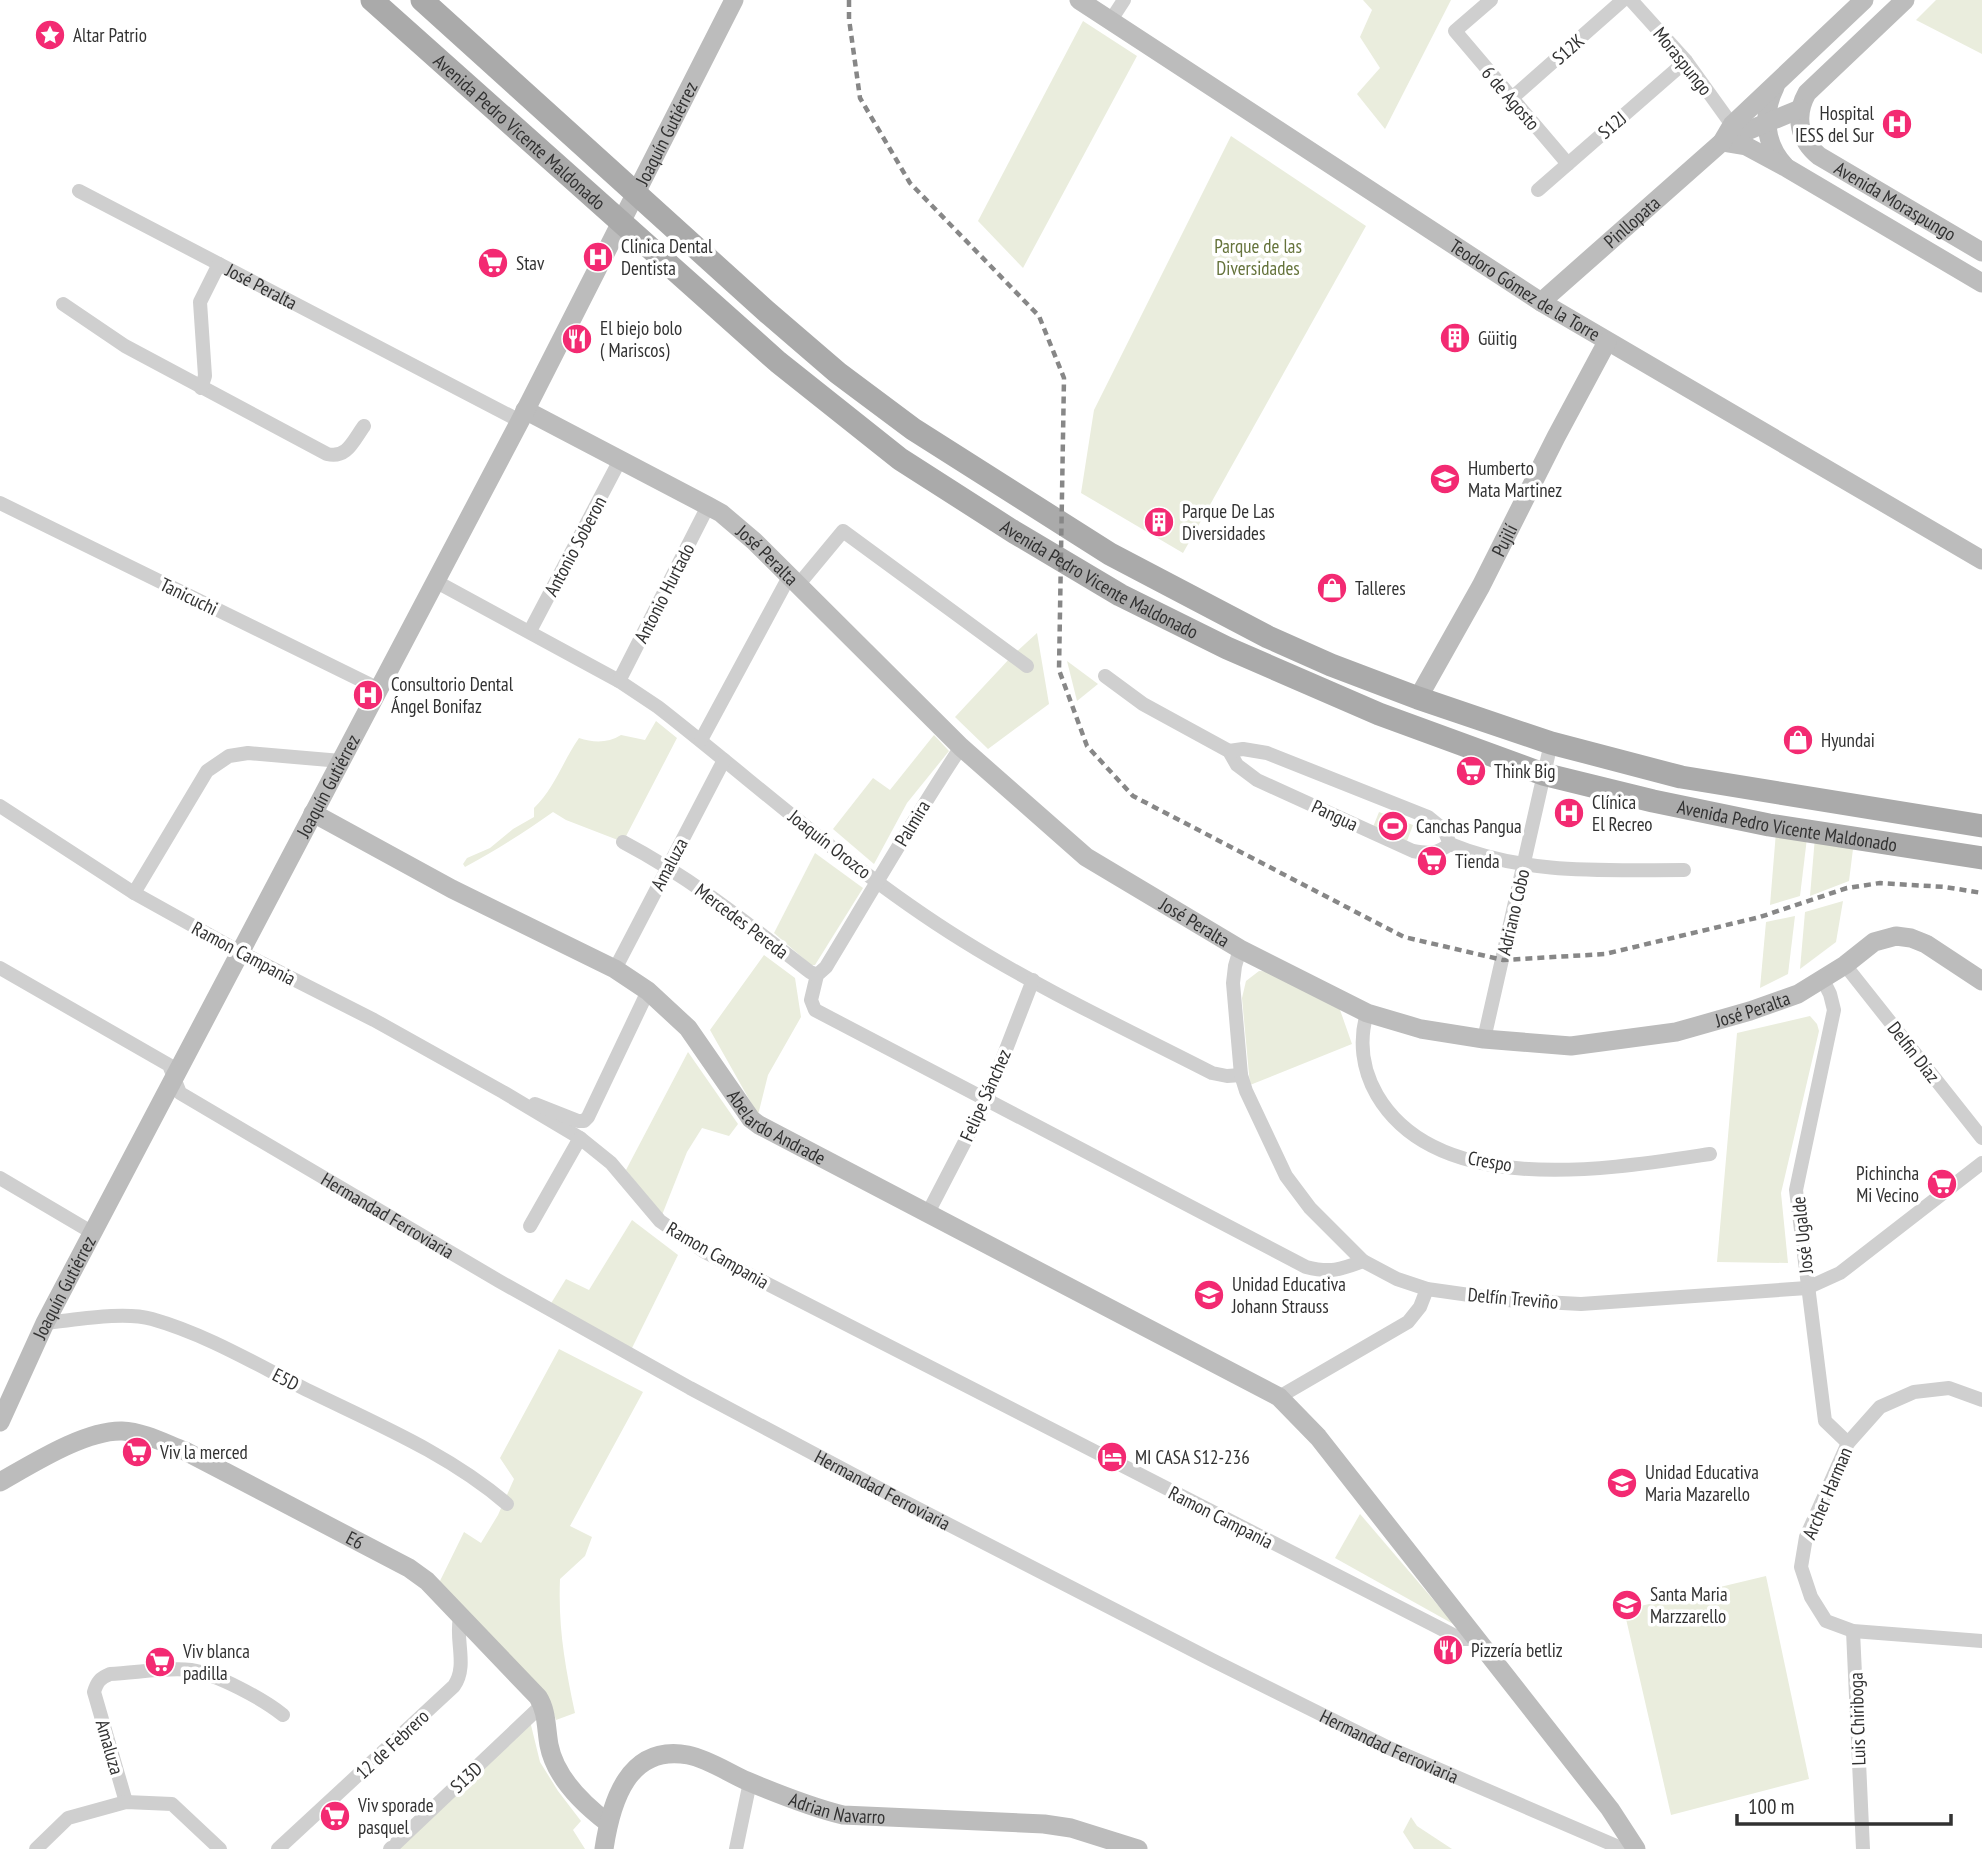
<svg xmlns="http://www.w3.org/2000/svg" width="1982" height="1849" font-family="'PT Sans Narrow',sans-serif">
	<style>
		.green { fill: #eaeddd }
		.lines { fill: none; stroke-linecap: round; stroke-linejoin: round }
		.street { stroke: #cfcfcf; stroke-width: 14 }
		.secondary { stroke: #bcbcbc; stroke-width: 19 }
		.primary { stroke: #aaa; stroke-width: 23 }
		.rail { stroke: #878787; stroke-width: 4.5; stroke-dasharray: 7 5; stroke-linecap: butt }
		.labels { text-anchor: middle; dominant-baseline: central; stroke-width: 7; stroke-linejoin: round; paint-order: stroke }
		.poi-label { font-size: 19px; fill: #323232; stroke: #fff; text-anchor: start }
		.street-label { font-size: 19px; fill: #323232; stroke: #fff }
		.park-label { font-size: 19px; fill: #65733b; stroke: #fff }
	</style>
	<rect width="100%" height="100%" fill="#fff"/>
	<!-- green -->
	<g class="green">
		<path d="M1363,0H1451L1385,129L1357,94L1380,68L1360,37L1372,10Z"/>
		<path d="M1936,0H1982V54L1916,20Z"/>
		<path d="M1083,21L1137,56L1023,268L978,221Z"/>
		<path d="M1231,136L1366,226L1183,553L1081,493L1094,410Z"/>
		<path d="M1037,633L1049,704L988,749L955,717L1012,656Z"/>
		<path d="M1067,661L1098,684L1077,701Z"/>
		<path d="M656,721L677,738L623,842L566,820L553,812C523,833 497,850 465,867L463,864L467,858L490,848L513,829L534,817V808C554,789 563,761 579,738C594,743 608,743 621,735L645,740Z"/>
		<path d="M934,735L949,751L907,803L874,864L833,829L873,778L890,790Z"/>
		<path d="M1379,812L1413,825L1407,841L1373,827Z"/>
		<path d="M1776,832L1807,838L1800,896L1770,905Z"/>
		<path d="M1815,837L1853,849L1849,881L1810,896Z"/>
		<path d="M815,853L863,888L815,965H811L774,933Z"/>
		<path d="M1843,901L1836,942L1800,969L1805,912Z"/>
		<path d="M1795,916L1788,974L1760,988L1766,922Z"/>
		<path d="M764,955L795,978L801,1017L768,1075L758,1115L710,1030Z"/>
		<path d="M1259,971L1274,972L1339,1007L1352,1044L1250,1085L1242,998L1246,981Z"/>
		<path d="M1810,1016L1817,1024L1819,1031L1781,1193L1788,1263L1717,1262L1737,1033Z"/>
		<path d="M688,1052L738,1124L729,1136L702,1128L687,1152L662,1215L626,1170Z"/>
		<path d="M632,1220L678,1255L631,1350L550,1305L566,1279L589,1290Z"/>
		<path d="M559,1349L643,1392L570,1526L592,1537L585,1556L560,1579C558,1627 565,1666 575,1713L556,1720L550,1702L438,1585L464,1532L481,1543L498,1515L514,1479L500,1458Z"/>
		<path d="M1360,1514L1455,1625L1335,1558Z"/>
		<path d="M1766,1576L1809,1779L1671,1815L1624,1610Z"/>
		<path d="M530,1721L540,1762L558,1791L581,1821L573,1830L585,1849H396Z"/>
		<path d="M1411,1817L1417,1826L1452,1849H1414L1403,1832Z"/>
	</g>
	<g class="lines">
		<!-- street -->
		<g class="street">
			<path d="M1491,0L1455,31L1568,164"/>
			<path d="M1631,0L1686,61L1732,125"/>
			<path d="M1111,20L1124,0"/>
			<path d="M1512,98L1623,0"/>
			<path d="M1538,190L1686,61"/>
			<path id="s1" d="M79,191L520,421"/>
			<path d="M63,304L125,346L327,454C347,459 353,441 364,426"/>
			<path d="M201,388L205,376L200,302L219,264"/>
			<path d="M0,503L379,689"/>
			<path d="M435,581L619,681L658,707C758,785 854,873 962,940C1042,990 1128,1030 1212,1073L1227,1076L1241,1075"/>
			<path d="M799,584L843,531L1027,666"/>
			<path d="M530,631L620,460"/>
			<path d="M1105,676L1143,704L1229,751L1237,765L1257,780L1413,851C1429,854 1437,854 1450,844"/>
			<path d="M619,681L708,506"/>
			<path d="M701,740L790,575"/>
			<path d="M961,747C913,819 871,893 826,967L817,975L811,1000L815,1010L1306,1267C1330,1273 1340,1270 1363,1261"/>
			<path d="M1229,751L1243,749L1267,753L1428,817L1444,830L1450,844C1525,875 1604,870 1684,870"/>
			<path d="M0,806L134,893L240,952L374,1020L503,1092L580,1138L611,1163L660,1221L705,1252L1461,1639H1476"/>
			<path d="M623,842C693,879 748,924 810,972L817,975"/>
			<path d="M134,893L207,771L229,756L248,753L341,761"/>
			<path d="M1240,949L1235,966L1233,983L1241,1075L1246,1091L1286,1176L1310,1208L1363,1261L1397,1279L1427,1289L1505,1300L1581,1304L1807,1288L1840,1273L1982,1163"/>
			<path d="M1845,965L1982,1138"/>
			<path id="s2" d="M0,968L169,1065L180,1093L499,1281L690,1388L899,1499L1212,1660L1389,1748L1623,1849"/>
			<path d="M615,969L724,760"/>
			<path d="M1823,980L1830,994L1834,1010L1796,1190L1825,1421L1848,1443"/>
			<path d="M1367,1013C1359,1040 1362,1069 1377,1095C1438,1199 1611,1169 1710,1154"/>
			<path d="M1484,1039L1551,743"/>
			<path d="M535,1104L578,1121H584L588,1117L648,991"/>
			<path d="M0,1178L93,1233"/>
			<path d="M931,1207L986,1101L1033,980"/>
			<path d="M530,1226L580,1138"/>
			<path d="M45,1323C76,1320 123,1311 152,1319C205,1334 254,1363 303,1388C372,1422 448,1453 507,1504"/>
			<path d="M1279,1397L1408,1322L1420,1307L1427,1289"/>
			<path d="M1982,1400L1949,1388L1914,1392L1880,1407L1848,1443L1806,1537L1801,1567L1811,1597L1826,1621L1853,1631L1982,1641"/>
			<path d="M1853,1631L1863,1849"/>
			<path d="M126,1802L94,1692C97,1682 100,1678 110,1674C135,1673 167,1667 191,1670C217,1674 263,1699 283,1715"/>
			<path d="M36,1849L68,1818L126,1802L172,1804L220,1849"/>
			<path d="M278,1849L454,1686C468,1666 455,1640 460,1618"/>
			<path d="M390,1849L543,1704"/>
			<path d="M736,1849L750,1782"/>
		</g>
		<!-- secondary -->
		<g class="secondary">
			<path id="s3" d="M1079,0L1541,302L1982,560"/>
			<path id="s4" d="M1905,0L1807,93C1794,116 1799,140 1819,156L1982,252"/>
			<path d="M1775,87C1762,113 1764,144 1785,166"/>
			<path d="M1723,141L1800,109"/>
			<path d="M1722,142L1746,146L1787,168L1982,283"/>
			<path id="s5" d="M1541,302L1722,142L1732,125L1864,0"/>
			<path id="s6" d="M525,410L708,506L721,513L754,541L961,747L1086,857L1240,949L1367,1013L1421,1029L1484,1039L1571,1046L1676,1032L1750,1011L1798,994L1845,965L1874,942L1896,936L1911,938L1926,944L1982,981"/>
			<path id="s7" d="M1418,698L1481,586L1556,437L1607,342"/>
			<path id="s8" d="M313,813L452,889L615,969L648,991L688,1028L751,1119L759,1125L1279,1397L1318,1437L1610,1809L1636,1849"/>
			<path id="s9" d="M0,1422L45,1323L520,421L734,0"/>
			<path id="s10" d="M0,1482C32,1464 85,1430 122,1431C144,1432 164,1443 185,1451L409,1568L427,1581L538,1697C547,1711 546,1728 549,1745C555,1777 583,1804 608,1823"/>
			<path id="s11" d="M604,1849C611,1802 628,1744 688,1755C708,1759 729,1773 747,1781C778,1794 810,1807 843,1815L1044,1824L1071,1828L1138,1849"/>
		</g>
		<!-- primary -->
		<g class="primary">
			<path id="s12" d="M372,0L778,362L900,459L1014,532L1120,595L1227,648L1379,714L1543,774L1653,801L1769,825L1982,858"/>
			<path d="M422,0L767,312L838,373L913,429L1110,554L1268,637L1331,665L1418,698L1551,743L1681,777L1982,826"/>
		</g>
		<!-- rail -->
		<path class="rail" d="M849,0V19L860,98L910,183L1039,316L1064,378L1059,670L1087,746L1133,796L1404,937L1503,960L1605,954L1760,917L1847,888L1880,883L1945,887L1982,893"/>
	</g>
	<!-- icons -->
	<defs>
		<g id="sight-disc" transform="scale(1.575)"><circle r="9.5" fill="#f32a72" stroke="#fff"/><path d="M0-6L1.8-2.2L6-1.7L2.9 1.2L3.7 5.4L0 3.3L-3.7 5.4L-2.9 1.2L-6-1.7L-1.8-2.2Z" fill="#fff"/></g>
		<g id="hospital-disc" transform="scale(1.575)"><circle r="9.5" fill="#f32a72" stroke="#fff"/><path d="M-5-5h3v3.5h4V-5h3V5h-3V1.5h-4V5h-3Z" fill="#fff"/></g>
		<g id="supermarket-disc" transform="scale(1.575)"><circle r="9.5" fill="#f32a72" stroke="#fff"/><path d="M-6-5.5h2.5l.6 2H6L4.5 2H-2.5L-4.4-4H-6ZM-1.5 3.2a1.3 1.3 0 1 0 .1 0ZM3 3.2a1.3 1.3 0 1 0 .1 0Z" fill="#fff"/></g>
		<g id="building-disc" transform="scale(1.575)"><circle r="9.5" fill="#f32a72" stroke="#fff"/><path d="M-4-6H4V6H1V3H-1V6H-4ZM-2.5-4.3h1.7v1.8h-1.7ZM.8-4.3h1.7v1.8H.8ZM-2.5-1h1.7V.8h-1.7ZM.8-1h1.7V.8H.8Z" fill="#fff"/></g>
		<g id="restaurant-disc" transform="scale(1.575)"><circle r="9.5" fill="#f32a72" stroke="#fff"/><path d="M-5-6h1v4h1v-4h1v4h1v-4h1v5L-1.5 .5V6h-2V.5L-5-1ZM5-6V6H3V1.5H1.5Q1.5-4 5-6Z" fill="#fff"/></g>
		<g id="school-disc" transform="scale(1.575)"><circle r="9.5" fill="#f32a72" stroke="#fff"/><path d="M0-5L7-2L0 1L-7-2ZM-4 1L0 2.5L4 1V4Q0 6-4 4Z" fill="#fff"/></g>
		<g id="shop-disc" transform="scale(1.575)"><circle r="9.5" fill="#f32a72" stroke="#fff"/><path d="M-5-2.5h2.3a2.7 3.5 0 0 1 5.4 0H5L5.5 6h-11ZM-1.5-2.5h3a1.5 2.3 0 0 0-3 0Z" fill="#fff"/></g>
		<g id="stadium-disc" transform="scale(1.575)"><circle r="9.5" fill="#f32a72" stroke="#fff"/><path d="M0-5a6.5 5 0 1 0 0 10a6.5 5 0 1 0 0-10ZM-3.5-1.8h7v3.6h-7Z" fill="#fff"/></g>
		<g id="hotel-disc" transform="scale(1.575)"><circle r="9.5" fill="#f32a72" stroke="#fff"/><path d="M-6-4.5h1.5V1H6V5H4.5V3h-9V5H-6ZM-4 0a1.8 1.8 0 1 1 3.6 0ZM.5 0V-2.5h3Q6-2.5 6 0Z" fill="#fff"/></g>
		<g id="university-disc" transform="scale(1.575)"><circle r="9.5" fill="#f32a72" stroke="#fff"/><path d="M0-5L7-2L0 1L-7-2ZM-4 1L0 2.5L4 1V4Q0 6-4 4Z" fill="#fff"/></g>
	</defs>
	<g fill-rule="evenodd">
		<use href="#sight-disc" x="50" y="35"/>
		<use href="#hospital-disc" x="1897" y="124"/>
		<use href="#hospital-disc" x="598" y="257"/>
		<use href="#supermarket-disc" x="493" y="263"/>
		<use href="#building-disc" x="1455" y="338"/>
		<use href="#restaurant-disc" x="577" y="339"/>
		<use href="#school-disc" x="1445" y="479"/>
		<use href="#building-disc" x="1159" y="522"/>
		<use href="#shop-disc" x="1332" y="588"/>
		<use href="#hospital-disc" x="368" y="695"/>
		<use href="#shop-disc" x="1798" y="740"/>
		<use href="#supermarket-disc" x="1471" y="771"/>
		<use href="#hospital-disc" x="1569" y="813"/>
		<use href="#stadium-disc" x="1393" y="826"/>
		<use href="#supermarket-disc" x="1432" y="861"/>
		<use href="#supermarket-disc" x="1942" y="1184"/>
		<use href="#school-disc" x="1209" y="1295"/>
		<use href="#supermarket-disc" x="137" y="1452"/>
		<use href="#hotel-disc" x="1112" y="1457"/>
		<use href="#school-disc" x="1622" y="1483"/>
		<use href="#university-disc" x="1627" y="1605"/>
		<use href="#restaurant-disc" x="1448" y="1650"/>
		<use href="#supermarket-disc" x="160" y="1662"/>
		<use href="#supermarket-disc" x="335" y="1816"/>
	</g>
	<g class="labels">
		<!-- poi labels -->
		<g class="poi-label">
			<text x="73" y="35">Altar Patrio</text>
			<text x="1874" y="113" text-anchor="end">Hospital<tspan x="1874" dy="22">IESS del Sur</tspan></text>
			<text x="621" y="246">Clinica Dental<tspan x="621" dy="22">Dentista</tspan></text>
			<text x="516" y="263">Stav</text>
			<text x="600" y="328">El biejo bolo<tspan x="600" dy="22">( Mariscos)</tspan></text>
			<text x="1478" y="338">Güitig</text>
			<text x="1468" y="468">Humberto<tspan x="1468" dy="22">Mata Martinez</tspan></text>
			<text x="1182" y="511">Parque De Las<tspan x="1182" dy="22">Diversidades</tspan></text>
			<text x="1355" y="588">Talleres</text>
			<text x="391" y="684">Consultorio Dental<tspan x="391" dy="22">Ángel Bonifaz</tspan></text>
			<text x="1821" y="740">Hyundai</text>
			<text x="1494" y="771">Think Big</text>
			<text x="1592" y="802">Clínica<tspan x="1592" dy="22">El Recreo</tspan></text>
			<text x="1416" y="826">Canchas Pangua</text>
			<text x="1455" y="861">Tienda</text>
			<text x="1919" y="1173" text-anchor="end">Pichincha<tspan x="1919" dy="22">Mi Vecino</tspan></text>
			<text x="1232" y="1284">Unidad Educativa<tspan x="1232" dy="22">Johann Strauss</tspan></text>
			<text x="160" y="1452">Viv la merced</text>
			<text x="1135" y="1457">MI CASA S12-236</text>
			<text x="1645" y="1472">Unidad Educativa<tspan x="1645" dy="22">Maria Mazarello</tspan></text>
			<text x="1650" y="1594">Santa Maria<tspan x="1650" dy="22">Marzzarello</tspan></text>
			<text x="1471" y="1650">Pizzería betliz</text>
			<text x="183" y="1651">Viv blanca<tspan x="183" dy="22">padilla</tspan></text>
			<text x="358" y="1805">Viv sporade<tspan x="358" dy="22">pasquel</tspan></text>
		</g>
		<!-- street labels -->
		<g class="street-label">
			<text transform="translate(1568 49) rotate(-41)">S12K</text>
			<text transform="translate(1683 61) rotate(51)">Moraspungo</text>
			<text transform="translate(1511 98) rotate(49)">6 de Agosto</text>
			<text transform="translate(1612 125) rotate(-41)">S12J</text>
			<text stroke="none"><textPath href="#s12" startOffset="198">Avenida Pedro Vicente Maldonado</textPath></text>
			<text stroke="none"><textPath href="#s9" startOffset="1451">Joaquín Gutiérrez</textPath></text>
			<text stroke="none"><textPath href="#s4" startOffset="294">Avenida Moraspungo</textPath></text>
			<text stroke="none"><textPath href="#s5" startOffset="121">Pinllopata</textPath></text>
			<text stroke="none"><textPath href="#s1" startOffset="206">José Peralta</textPath></text>
			<text stroke="none"><textPath href="#s3" startOffset="532">Teodoro Gómez de la Torre</textPath></text>
			<text stroke="none"><textPath href="#s7" startOffset="180">Pujilí</textPath></text>
			<text transform="translate(575 546) rotate(-62)">Antonio Soberon</text>
			<text stroke="none"><textPath href="#s6" startOffset="284">José Peralta</textPath></text>
			<text stroke="none"><textPath href="#s12" startOffset="933">Avenida Pedro Vicente Maldonado</textPath></text>
			<text transform="translate(664 593) rotate(-63)">Antonio Hurtado</text>
			<text transform="translate(189 596) rotate(26)">Tanicuchi</text>
			<text stroke="none"><textPath href="#s9" startOffset="716">Joaquín Gutiérrez</textPath></text>
			<text transform="translate(1335 815) rotate(25)">Pangua</text>
			<text transform="translate(912 823) rotate(-59)">Palmira</text>
			<text stroke="none"><textPath href="#s12" startOffset="1668">Avenida Pedro Vicente Maldonado</textPath></text>
			<text transform="translate(830 844) rotate(38)">Joaquín Orozco</text>
			<text transform="translate(669 864) rotate(-62)">Amaluza</text>
			<text transform="translate(1513 912) rotate(-77)">Adriano Cobo</text>
			<text transform="translate(742 921) rotate(37)">Mercedes Pereda</text>
			<text stroke="none"><textPath href="#s6" startOffset="850">José Peralta</textPath></text>
			<text transform="translate(244 953) rotate(28)">Ramon Campania</text>
			<text stroke="none"><textPath href="#s6" startOffset="1438">José Peralta</textPath></text>
			<text transform="translate(1914 1052) rotate(52)">Delfin Díaz</text>
			<text transform="translate(985 1095) rotate(-66)">Felipe Sánchez</text>
			<text stroke="none"><textPath href="#s8" startOffset="570">Abelardo Andrade</textPath></text>
			<text transform="translate(1490 1161) rotate(10)">Crespo</text>
			<text stroke="none"><textPath href="#s2" startOffset="466">Hermandad Ferroviaria</textPath></text>
			<text transform="translate(1802 1235) rotate(-96)">José Ugalde</text>
			<text transform="translate(718 1255) rotate(30)">Ramon Campania</text>
			<text stroke="none"><textPath href="#s9" startOffset="149">Joaquín Gutiérrez</textPath></text>
			<text transform="translate(1513 1298) rotate(5)">Delfín Treviño</text>
			<text transform="translate(286 1379) rotate(27)">E5D</text>
			<text stroke="none"><textPath href="#s2" startOffset="1032">Hermandad Ferroviaria</textPath></text>
			<text transform="translate(1827 1493) rotate(-67)">Archer Harman</text>
			<text transform="translate(1221 1517) rotate(27)">Ramon Campania</text>
			<text stroke="none"><textPath href="#s10" startOffset="392">E6</textPath></text>
			<text transform="translate(1857 1719) rotate(-92)">Luis Chiriboga</text>
			<text transform="translate(392 1744) rotate(-43)">12 de Febrero</text>
			<text stroke="none"><textPath href="#s2" startOffset="1600">Hermandad Ferroviaria</textPath></text>
			<text transform="translate(110 1747) rotate(74)">Amaluza</text>
			<text transform="translate(466 1777) rotate(-43)">S13D</text>
			<text stroke="none"><textPath href="#s11" startOffset="304">Adrian Navarro</textPath></text>
		</g>
		<!-- park labels -->
		<g class="park-label">
			<text x="1258" y="246">Parque de las<tspan x="1258" dy="22">Diversidades</tspan></text>
		</g>
	</g>
	<!-- scale -->
	<path d="M1737 1814v10h214v-10" fill="none" stroke="#323232" stroke-width="3.5"/>
	<text x="1748" y="1814" font-size="21" fill="#323232" stroke="#ffffff" stroke-width="5" paint-order="stroke">100 m</text>
</svg>
